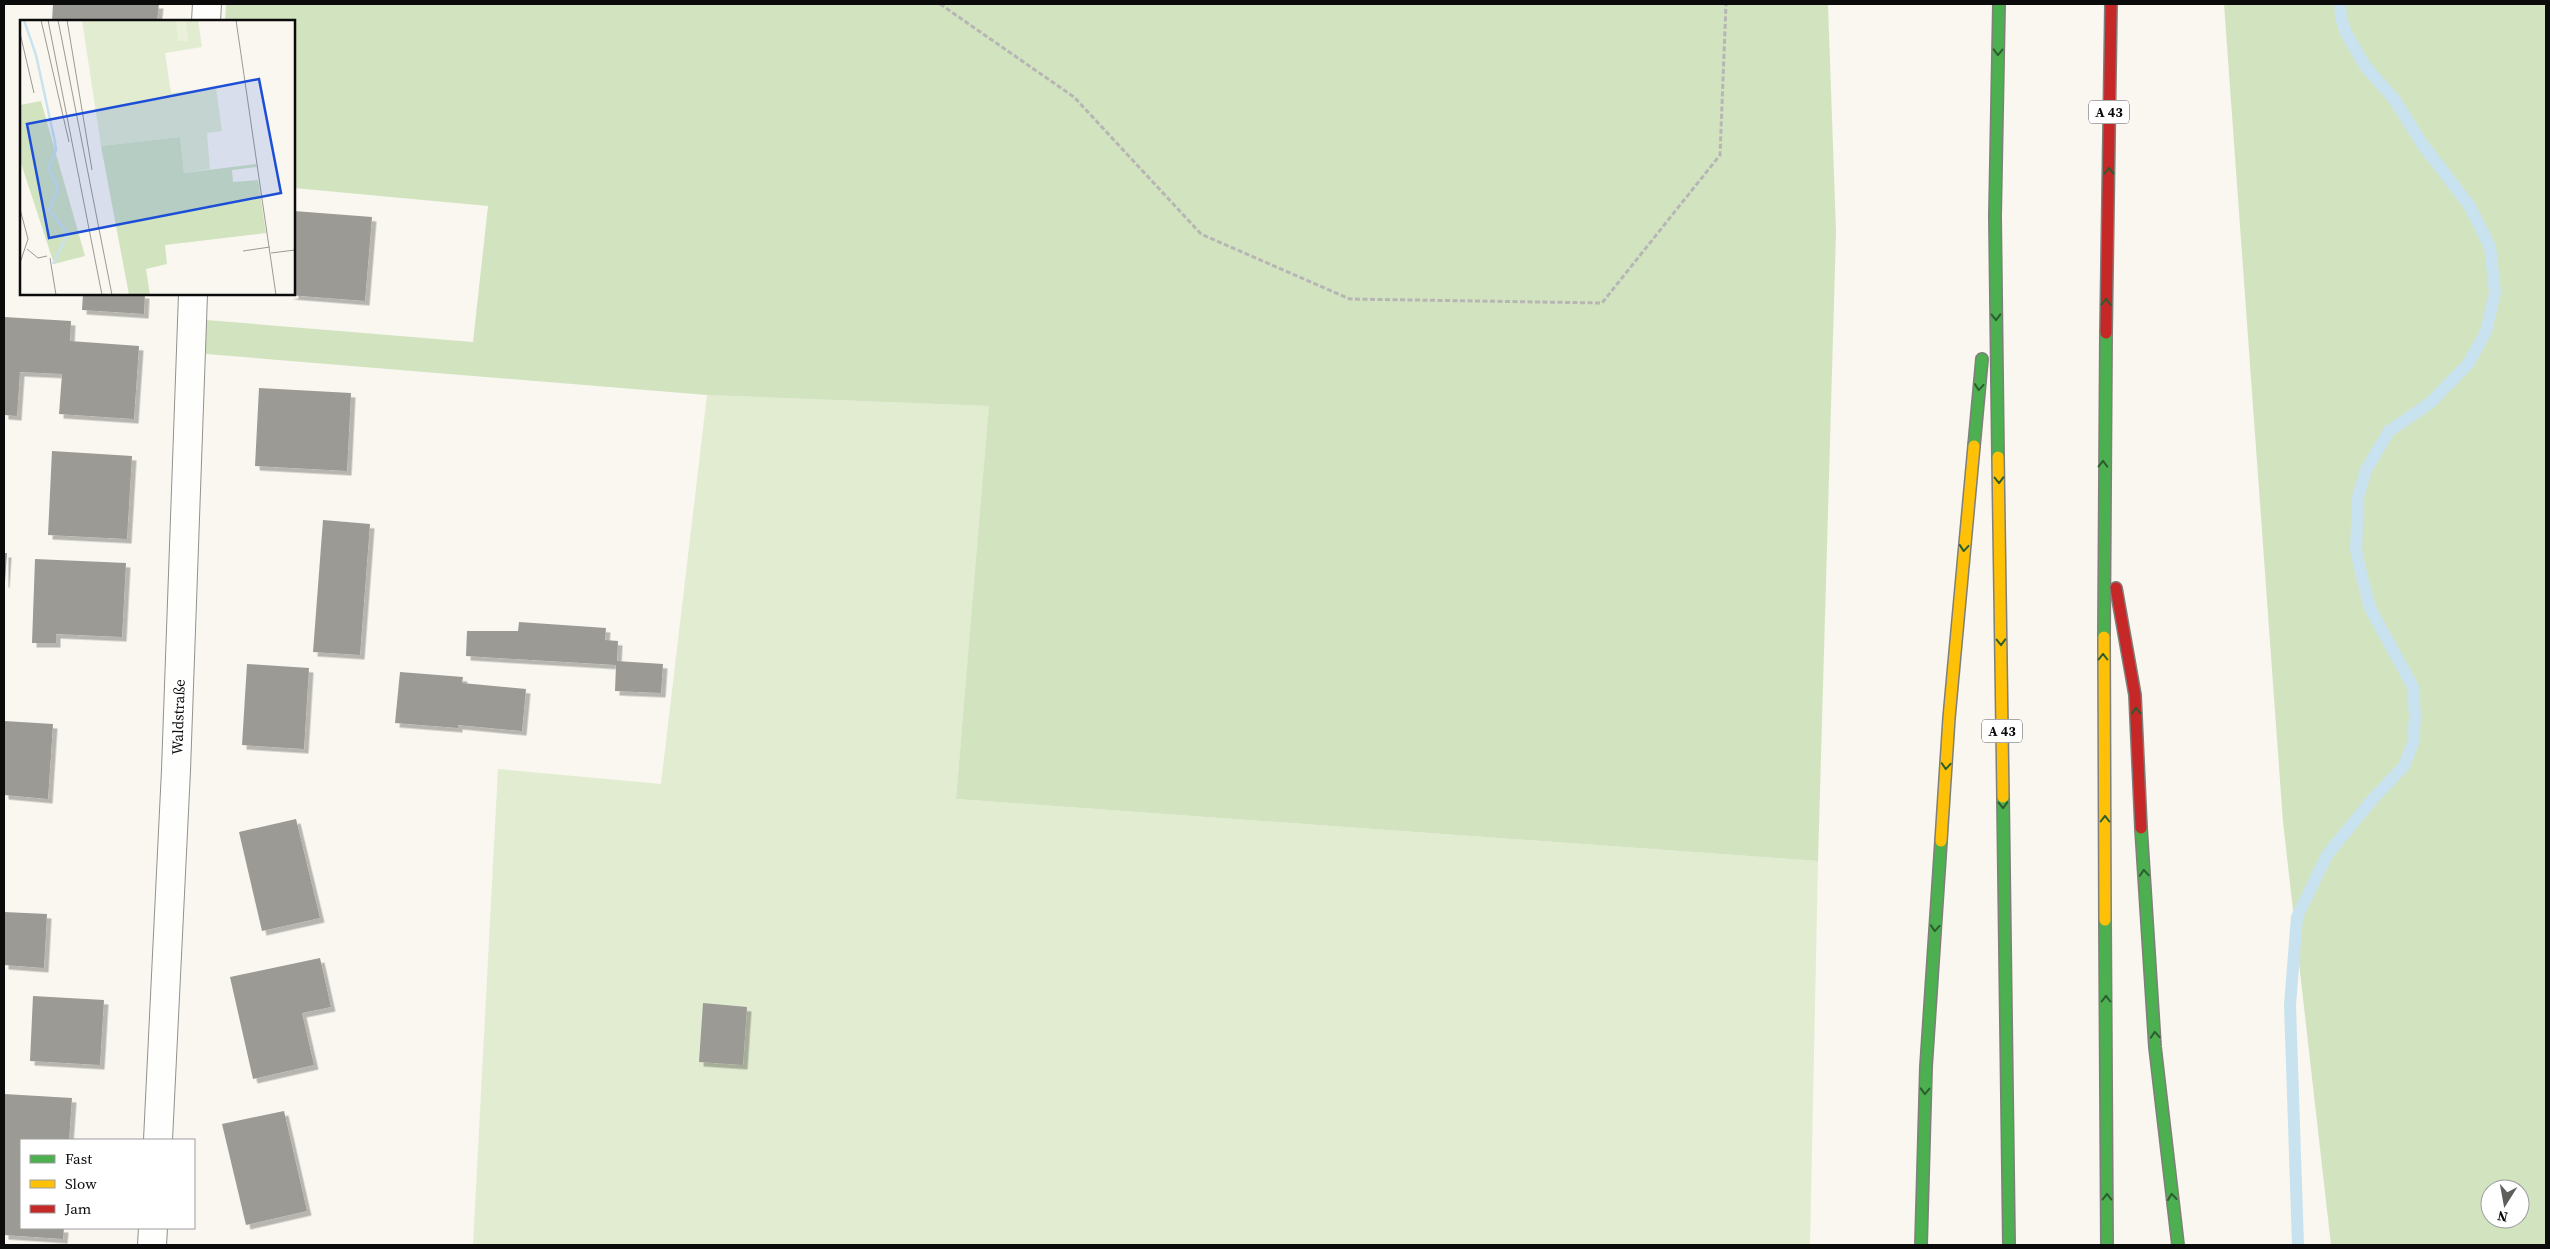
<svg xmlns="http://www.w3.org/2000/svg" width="2550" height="1249" font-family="'Source Serif 4',serif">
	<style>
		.green { fill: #e2ecd1 }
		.forest { fill: #d2e3c0; fill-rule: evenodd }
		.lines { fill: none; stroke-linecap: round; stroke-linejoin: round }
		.stream { stroke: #c9e2ef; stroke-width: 12 }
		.building { fill: #9c9a95; filter: url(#shadow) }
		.street-casing { stroke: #92918e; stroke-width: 30 }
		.fast-casing { stroke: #7f7f7b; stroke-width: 14 }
		.slow-casing { stroke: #7f7f7b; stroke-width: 14 }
		.jam-casing { stroke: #7f7f7b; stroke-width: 14 }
		.path { stroke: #b7b6b5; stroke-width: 3; stroke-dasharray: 5 2.5; stroke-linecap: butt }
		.street { stroke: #fefefd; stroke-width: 28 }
		.fast { stroke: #4caf50; stroke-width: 11 }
		.slow { stroke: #ffc107; stroke-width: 11 }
		.jam { stroke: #c62828; stroke-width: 11 }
		.oneway { stroke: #2c5d2e }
		.labels { text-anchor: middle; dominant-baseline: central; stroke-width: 5; stroke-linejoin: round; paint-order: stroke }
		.shield { fill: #fff; stroke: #545454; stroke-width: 1 }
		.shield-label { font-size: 14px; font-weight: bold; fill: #0b0b0b }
		.street-label { font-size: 15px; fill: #0b0b0b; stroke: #fff }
		.inset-river { fill: none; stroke: #c9e2ef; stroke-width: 2.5 }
		.inset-road { fill: none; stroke: #9a9994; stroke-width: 1 }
		.view { fill: #1d4ed8; fill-opacity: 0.15; stroke: #1d4ed8; stroke-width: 2.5 }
		.inset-edge { fill: none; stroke: #0b0b0b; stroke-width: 2.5 }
	</style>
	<defs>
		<filter id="shadow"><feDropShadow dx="4.5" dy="4.5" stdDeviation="0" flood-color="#0004"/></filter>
	</defs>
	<rect width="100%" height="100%" fill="#f9f7ef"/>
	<!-- green -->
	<path class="green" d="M707,395L990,406L956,799L1818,861L1810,1245H473L498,769L661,784Z"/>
	<!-- forest -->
	<g class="forest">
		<path d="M226,4H1828L1836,232L1818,861L956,799L989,406L707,395L206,354V320L473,342L488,206L294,188V21H225Z"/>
		<path d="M2224,4H2546V1245H2331L2283,822ZM2490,1189H2520V1219H2490Z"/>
	</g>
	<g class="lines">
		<!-- stream -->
		<path class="stream" d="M2298,1245L2290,1005L2297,917L2327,855L2371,801L2404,766L2413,743L2415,717L2413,687L2370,608L2361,573L2356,550L2358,497L2366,470L2389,431L2430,403L2468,364L2486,332L2495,292L2490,247L2469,205L2423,145L2394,99L2365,66L2346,33L2341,18L2340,4"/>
	</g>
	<!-- building -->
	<g class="building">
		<path d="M53,4H159L157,21H52Z"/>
		<path d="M294,211L372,217L365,301L288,295L294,294Z"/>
		<path d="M83,294H145L144,314L82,310Z"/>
		<path d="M4,317L71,321L70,341L139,346L134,419L59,414L62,374L20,372L17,416L4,415Z"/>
		<path d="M259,388L351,393L347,471L255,466Z"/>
		<path d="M52,451L132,456L127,539L48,535Z"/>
		<path d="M323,520L370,524L360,655L313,652Z"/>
		<path d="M4,553H7L5,583H4Z"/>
		<path d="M35,559L126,563L122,637L56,634V643H32Z"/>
		<path d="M519,622L606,628L605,640L618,641L617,661L663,664L661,693L615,691L616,665L466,656L467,631H518Z"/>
		<path d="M247,664L309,668L304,749L242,745Z"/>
		<path d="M400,672L463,677L462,683L526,689L522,731L458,725V728L395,723Z"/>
		<path d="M4,721L53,724L48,799L4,795Z"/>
		<path d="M296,819L320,918L262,931L239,832Z"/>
		<path d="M4,912L47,914L44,968L4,965Z"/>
		<path d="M320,958L331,1007L302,1013L314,1065L253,1079L230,977Z"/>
		<path d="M33,996L104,1000L100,1065L30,1061Z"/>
		<path d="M703,1003L747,1007L743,1065L699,1062Z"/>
		<path d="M4,1094L72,1098L69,1140H21V1228H64L63,1239L4,1235Z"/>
		<path d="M284,1111L307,1211L246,1225L222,1124Z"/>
	</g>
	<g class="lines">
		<!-- street casing -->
		<g class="street-casing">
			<g id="street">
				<path d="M206,21L207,4"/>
				<path d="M158,1140L176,770L193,294"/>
				<path d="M152,1245L153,1228"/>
			</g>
		</g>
		<!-- fast casing -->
		<g class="fast-casing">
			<g id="fast">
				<path d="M1974,446L1982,359"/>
				<path d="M1998,457L1995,216L1999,4"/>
				<path d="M2104,637L2106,333"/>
				<path d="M2003,797L2009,1245"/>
				<path d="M2141,828L2155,1047L2178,1245"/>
				<path d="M2105,920L2107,1245"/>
				<path d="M1921,1245L1926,1067L1941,841"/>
			</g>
		</g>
		<!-- slow casing -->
		<g class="slow-casing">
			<g id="slow">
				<path d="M1998,457L2003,797"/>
				<path d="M2104,637L2105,920"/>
				<path d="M1941,841L1949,718L1974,446"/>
			</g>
		</g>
		<!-- jam casing -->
		<g class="jam-casing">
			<g id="jam">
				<path d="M2106,333L2111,4"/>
				<path d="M2116,588L2135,695L2141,828"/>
			</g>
		</g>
		<!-- path -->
		<path class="path" d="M940,4L1074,97L1201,234L1350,299L1602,303L1720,155L1726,4"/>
		<!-- street -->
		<use href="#street" class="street"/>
		<!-- fast -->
		<use href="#fast" class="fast"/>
		<!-- slow -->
		<use href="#slow" class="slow"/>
		<!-- jam -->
		<use href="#jam" class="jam"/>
	</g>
	<!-- one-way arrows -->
	<defs><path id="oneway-chevron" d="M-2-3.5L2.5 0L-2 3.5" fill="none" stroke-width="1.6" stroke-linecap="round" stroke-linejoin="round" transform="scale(1.25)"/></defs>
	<g class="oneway">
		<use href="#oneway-chevron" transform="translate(1998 52) rotate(91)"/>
		<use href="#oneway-chevron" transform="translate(2109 171) rotate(-89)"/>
		<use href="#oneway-chevron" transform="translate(2106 302) rotate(-89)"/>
		<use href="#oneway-chevron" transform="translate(1996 317) rotate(89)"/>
		<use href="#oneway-chevron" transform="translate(1979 387) rotate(95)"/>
		<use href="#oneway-chevron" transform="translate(2103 464) rotate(-89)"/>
		<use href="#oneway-chevron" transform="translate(1999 480) rotate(89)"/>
		<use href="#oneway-chevron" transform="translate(1964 548) rotate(95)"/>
		<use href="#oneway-chevron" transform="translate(2001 642) rotate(89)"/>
		<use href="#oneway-chevron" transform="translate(2103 657) rotate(-90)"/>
		<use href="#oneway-chevron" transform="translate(2136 711) rotate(-92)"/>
		<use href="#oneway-chevron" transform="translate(1946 766) rotate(94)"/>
		<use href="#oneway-chevron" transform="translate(2003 805) rotate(89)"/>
		<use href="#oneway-chevron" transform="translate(2105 819) rotate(-90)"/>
		<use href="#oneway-chevron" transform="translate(2144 873) rotate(-94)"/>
		<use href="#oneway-chevron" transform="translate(1935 928) rotate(94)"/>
		<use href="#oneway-chevron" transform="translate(2106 999) rotate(-90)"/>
		<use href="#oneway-chevron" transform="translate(2155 1035) rotate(-94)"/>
		<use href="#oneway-chevron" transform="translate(1925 1091) rotate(92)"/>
		<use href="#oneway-chevron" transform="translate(2107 1197) rotate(-90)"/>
		<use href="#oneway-chevron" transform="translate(2172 1197) rotate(-96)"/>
	</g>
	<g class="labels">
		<!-- shield labels -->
		<g class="shield">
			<rect x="2089" y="100.5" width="40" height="23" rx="4"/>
			<rect x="1982" y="719.5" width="40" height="23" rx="4"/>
		</g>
		<g class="shield-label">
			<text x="2109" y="112">A 43</text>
			<text x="2002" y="731">A 43</text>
		</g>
		<!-- street labels -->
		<g class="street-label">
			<text transform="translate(178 717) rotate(-88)">Waldstraße</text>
		</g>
	</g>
	<!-- overview -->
	<g transform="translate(20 20)">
		<rect width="275" height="275" fill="#f9f7ef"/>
		<path d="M62,0H178L182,27L145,33L151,73L196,68L202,111L187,113L190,149L164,153L160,117L81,126Z" fill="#e2ecd1"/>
		<path d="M21,81L65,236L34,244L0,140V85ZM160,117L164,153L236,144L237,147L212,150L213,162L238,160L246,213L145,225L147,244L126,249L130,275H109L81,126Z" fill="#d2e3c0"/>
		<path d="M156,0H166L168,21H158Z" fill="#ebf0db"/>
		<path class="inset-river" d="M4,0L16,35L35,122L36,130L29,148L38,169L29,190L48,213L33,244"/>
		<path class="inset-road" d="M21,0L49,122M28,0L82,275M38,0L92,275M47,0L72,150M216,0L256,275M0,13L14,73M0,189L8,219L0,243M7,229L18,238L27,236M223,231L250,227M251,233L275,230M30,238L36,275"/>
		<path class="view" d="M239,59L261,173L29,218L7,104Z"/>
		<rect width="275" height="275" class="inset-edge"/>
	</g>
	<!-- border -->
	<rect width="2550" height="1249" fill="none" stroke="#0b0b0b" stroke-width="10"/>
	<!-- legend -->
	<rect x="20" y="1139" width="175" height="90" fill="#ffffff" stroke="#9d9d9d"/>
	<rect x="30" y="1155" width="25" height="8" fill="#4caf50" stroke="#9d9d9d"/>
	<text x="65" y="1164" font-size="15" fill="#0b0b0b">Fast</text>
	<rect x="30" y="1180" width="25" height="8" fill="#ffc107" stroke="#9d9d9d"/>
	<text x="65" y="1189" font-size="15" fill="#0b0b0b">Slow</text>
	<rect x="30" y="1205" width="25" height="8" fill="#c62828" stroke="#9d9d9d"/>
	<text x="65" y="1214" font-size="15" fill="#0b0b0b">Jam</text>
	<!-- north arrow -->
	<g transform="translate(2505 1204) rotate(191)"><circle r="24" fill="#ffffff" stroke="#9d9d9d"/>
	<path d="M0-4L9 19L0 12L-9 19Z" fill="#5e5e5b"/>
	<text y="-8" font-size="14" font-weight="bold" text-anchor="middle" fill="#0b0b0b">N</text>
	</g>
</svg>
